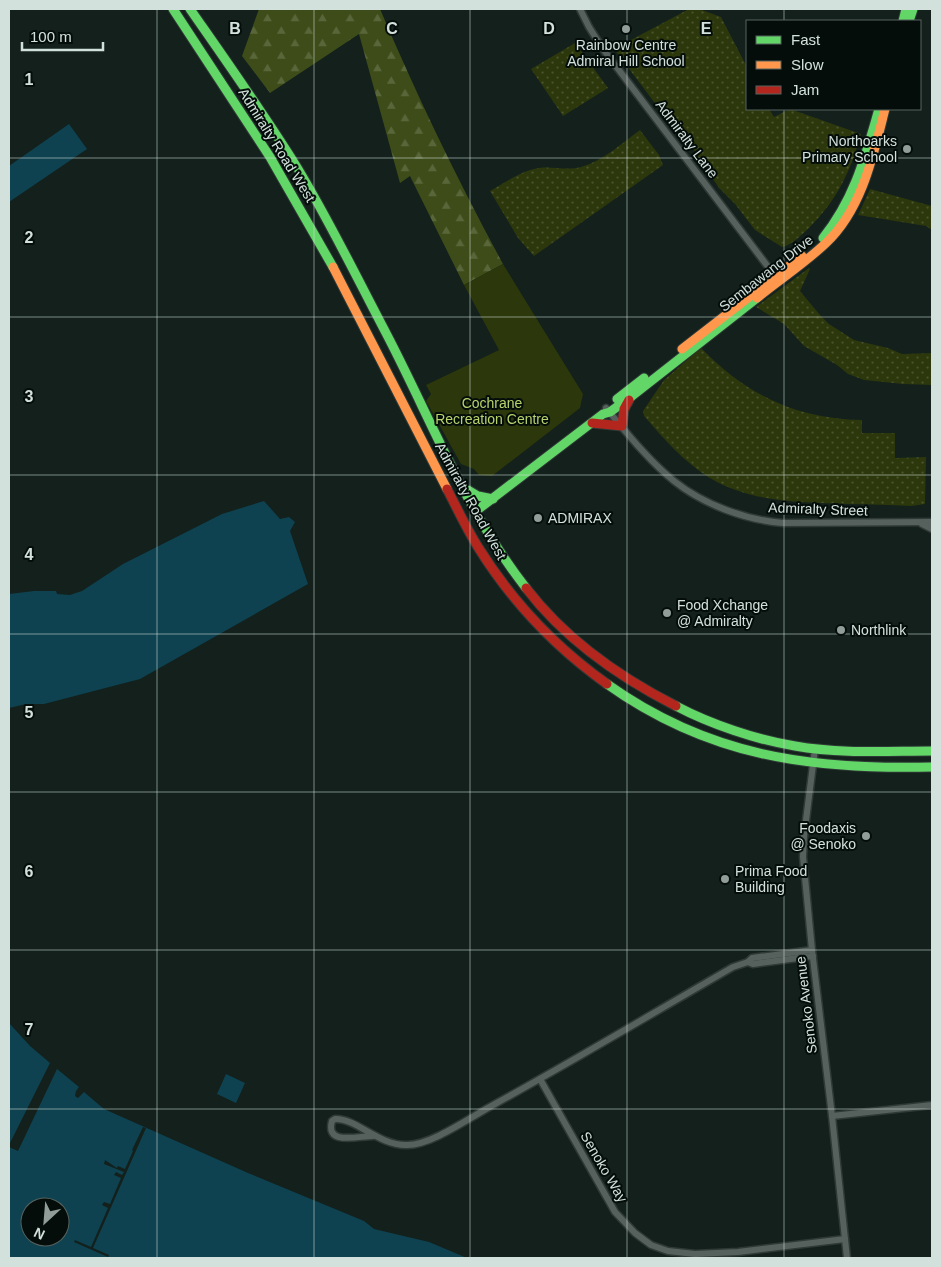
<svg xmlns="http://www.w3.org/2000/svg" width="941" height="1267" font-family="Helvetica,sans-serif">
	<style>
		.grass { fill: url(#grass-dots) }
		.forest { fill: url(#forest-firs) }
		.park { fill: #2c370b }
		.water { fill: #0e4251; fill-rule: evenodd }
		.pier { fill: #13201c }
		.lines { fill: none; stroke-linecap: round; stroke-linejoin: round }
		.street-casing { stroke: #2f3936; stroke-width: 9 }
		.fast-casing { stroke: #2f3936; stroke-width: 11 }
		.slow-casing { stroke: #2f3936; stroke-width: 11 }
		.jam-casing { stroke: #2f3936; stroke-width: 11 }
		.street { stroke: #56605d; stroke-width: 6 }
		.fast { stroke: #63d668; stroke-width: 9 }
		.slow { stroke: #ff974d; stroke-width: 9 }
		.jam { stroke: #b3261e; stroke-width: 9 }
		.grid { fill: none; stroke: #d3e1dc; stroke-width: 1; stroke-opacity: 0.55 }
		.poi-dot { fill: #909d99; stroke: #040d0a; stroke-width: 2 }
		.labels { text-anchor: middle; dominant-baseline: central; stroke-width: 4; stroke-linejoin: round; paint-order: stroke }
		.poi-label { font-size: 14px; fill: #d3e1dc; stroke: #040d0a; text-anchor: start }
		.street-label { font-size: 14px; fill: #d3e1dc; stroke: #040d0a }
		.park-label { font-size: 14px; fill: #b8d36c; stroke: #040d0a }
		.grid-label { font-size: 16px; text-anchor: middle; font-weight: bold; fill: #d3e1dc; stroke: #040d0a; stroke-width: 4; stroke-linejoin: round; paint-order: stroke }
	</style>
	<defs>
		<pattern id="grass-dots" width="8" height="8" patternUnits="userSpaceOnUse" patternTransform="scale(1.25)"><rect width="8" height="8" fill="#2c370b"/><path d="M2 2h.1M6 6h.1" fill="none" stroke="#4a542e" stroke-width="1.8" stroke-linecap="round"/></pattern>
		<pattern id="forest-firs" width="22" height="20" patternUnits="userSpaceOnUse" patternTransform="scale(1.25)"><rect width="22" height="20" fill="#3e4c19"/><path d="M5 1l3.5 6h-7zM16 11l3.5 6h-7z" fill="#59663a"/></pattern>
	</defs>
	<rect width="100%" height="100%" fill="#13201c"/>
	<!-- grass -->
	<g class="grass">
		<path d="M689,9H699L721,17L747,67V109H769L774,117L790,109L861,134C850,173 837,200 808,229C800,236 792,245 782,247L755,230L735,204L719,188L688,141L676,131L614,49Z"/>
		<path d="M575,43L608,88L563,116L531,69Z"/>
		<path d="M640,130L659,155L663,165L534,256L518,238L490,191C505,183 522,170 539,168C553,166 567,171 581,167C603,161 622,143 640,130Z"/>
		<path d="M870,189L932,206V230L926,226L858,215Z"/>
		<path d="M809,268L810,269L800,291L820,315L829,324L854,340L888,348L902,354L932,353V385L903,384L864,380L848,374L837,365L804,346L784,324L756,307Z"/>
		<path d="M701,348C747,395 796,419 862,420V433H895V458L926,457L925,504L911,506C890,505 868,504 847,504C800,502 752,503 710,478C684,462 664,439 644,416L643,411L664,380Z"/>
	</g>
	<!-- forest -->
	<path class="forest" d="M259,9H380C417,96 458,181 503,264L464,285L410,176L400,183L359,34L270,93L242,56Z"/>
	<!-- park -->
	<path class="park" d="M503,264L583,394L580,408L492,476L479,475L474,469L461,464L426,401L431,394L426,385L499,350L464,285Z"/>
	<!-- water -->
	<g class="water">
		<path d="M69,124L87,149L9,202V166Z"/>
		<path d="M264,501L280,519L289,517L295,522L290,531L308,584L140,679L44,704H26L9,708V594L34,591H56L57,594L70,595L82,591L123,564L222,514Z"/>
		<path d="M9,1023L30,1046L50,1063L9,1145Z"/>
		<path d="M57,1069L79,1087L76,1091L75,1096L78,1098L84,1092L104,1109L248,1173L364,1221L374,1229L429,1242L467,1258H9V1147L18,1151ZM30,1207H60V1237H30Z"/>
		<path d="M226,1074L245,1083L236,1103L217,1094Z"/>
	</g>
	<!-- pier -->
	<path class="pier" d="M143,1127L146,1128L93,1248L109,1255L108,1257L74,1242L75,1240L91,1247L108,1208L102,1205L104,1202L110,1204L121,1178L114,1175L116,1172L122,1175L124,1172L104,1164L105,1160L117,1168L118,1166L125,1169L133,1151L132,1150Z"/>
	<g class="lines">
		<!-- street casing -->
		<g class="street-casing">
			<g id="street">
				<path d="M580,9L589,27L603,49L778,280"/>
				<path d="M606,408C627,433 648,460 674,481C704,505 746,520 783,523L932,522"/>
				<path d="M922,524L932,529"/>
				<path d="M815,749L804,836L803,857L812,950L832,1116L847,1258"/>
				<path d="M748,962L753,964L813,956"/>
				<path d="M540,1079L615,1212L635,1233L651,1245L668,1251L695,1254L738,1252L845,1239"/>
				<path d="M832,1116L932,1105"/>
				<path d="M373,1136C358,1136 325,1146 332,1121L335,1119C356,1118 378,1145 406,1145C431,1146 472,1116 495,1104C575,1060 653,1013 733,967L748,962L752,958L812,950"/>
			</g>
		</g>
		<!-- fast casing -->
		<g class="fast-casing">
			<g id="fast">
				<path d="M173,9L270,157L333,267"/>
				<path d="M190,9C227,62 264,114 298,169C330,222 357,278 386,333C431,419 465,510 526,588"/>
				<path d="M903,21L906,9"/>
				<path d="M909,21L913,9"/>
				<path d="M823,238C855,198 865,157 879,109"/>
				<path d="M617,399L644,378"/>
				<path d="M463,487L478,496L493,499"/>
				<path d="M476,511L603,414L610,412L632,396L757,298"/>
				<path d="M607,684C708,756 810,770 932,767"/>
				<path d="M676,706C710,724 757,740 795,746C840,754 887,751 932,751"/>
			</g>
		</g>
		<!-- slow casing -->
		<g class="slow-casing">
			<g id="slow">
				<path d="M333,267L447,489"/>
				<path d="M757,298C779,280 805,263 826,243C862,209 873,156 885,109"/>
				<path d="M682,349L802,256"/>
			</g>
		</g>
		<!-- jam casing -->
		<g class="jam-casing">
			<g id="jam">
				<path d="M592,423L622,426L624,409L629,400"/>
				<path d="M447,489C457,508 466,528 478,547C511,600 555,647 607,684"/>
				<path d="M526,588C565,639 619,677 676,706"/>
			</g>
		</g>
		<!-- street -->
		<use href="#street" class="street"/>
		<!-- fast -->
		<use href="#fast" class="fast"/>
		<!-- slow -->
		<use href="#slow" class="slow"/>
		<!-- jam -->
		<use href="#jam" class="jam"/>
	</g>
	<!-- grid -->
	<path class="grid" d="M157,9V1258M314,9V1258M470,9V1258M627,9V1258M784,9V21M784,109V1258M9,158H932M9,317H932M9,475H932M9,634H932M9,792H932M9,950H932M9,1109H932"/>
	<!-- markers -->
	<g class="poi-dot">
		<circle cx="626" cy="29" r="5"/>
		<circle cx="907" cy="149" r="5"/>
		<circle cx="538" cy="518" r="5"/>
		<circle cx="667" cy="613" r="5"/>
		<circle cx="841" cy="630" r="5"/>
		<circle cx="866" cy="836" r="5"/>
		<circle cx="725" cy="879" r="5"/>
	</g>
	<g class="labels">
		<!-- poi labels -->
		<g class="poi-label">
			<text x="626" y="45" text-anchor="middle">Rainbow Centre<tspan x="626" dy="16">Admiral Hill School</tspan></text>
			<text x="897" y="141" text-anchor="end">Northoarks<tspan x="897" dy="16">Primary School</tspan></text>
			<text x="548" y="518">ADMIRAX</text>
			<text x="677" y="605">Food Xchange<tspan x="677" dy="16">@ Admiralty</tspan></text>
			<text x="851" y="630">Northlink</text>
			<text x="856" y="828" text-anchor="end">Foodaxis<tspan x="856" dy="16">@ Senoko</tspan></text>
			<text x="735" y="871">Prima Food<tspan x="735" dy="16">Building</tspan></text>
		</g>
		<!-- street labels -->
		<g class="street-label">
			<text transform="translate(687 139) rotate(53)">Admiralty Lane</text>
			<text transform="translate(277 145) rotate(58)">Admiralty Road West</text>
			<text transform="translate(766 273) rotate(-38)">Sembawang Drive</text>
			<text transform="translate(471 501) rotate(61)">Admiralty Road West</text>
			<text transform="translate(818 509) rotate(2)">Admiralty Street</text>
			<text transform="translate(806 1005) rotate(-97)">Senoko Avenue</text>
			<text transform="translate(604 1167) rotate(60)">Senoko Way</text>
		</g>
		<!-- park labels -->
		<g class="park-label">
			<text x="492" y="403">Cochrane<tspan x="492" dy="16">Recreation Centre</tspan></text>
		</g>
	</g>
	<g class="grid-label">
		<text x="235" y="34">B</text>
		<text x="392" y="34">C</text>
		<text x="549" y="34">D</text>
		<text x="706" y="34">E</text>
		<text x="29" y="85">1</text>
		<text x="29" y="243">2</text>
		<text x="29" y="402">3</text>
		<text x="29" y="560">4</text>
		<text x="29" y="718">5</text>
		<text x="29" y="877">6</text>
		<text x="29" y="1035">7</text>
	</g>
	<!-- border -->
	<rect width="941" height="1267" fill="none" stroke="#d3e1dc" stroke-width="20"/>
	<!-- legend -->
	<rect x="746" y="20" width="175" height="90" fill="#040d0a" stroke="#57625e"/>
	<rect x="756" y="36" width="25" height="8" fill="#63d668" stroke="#57625e"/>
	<text x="791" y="45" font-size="15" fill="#d3e1dc">Fast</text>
	<rect x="756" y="61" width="25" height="8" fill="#ff974d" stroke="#57625e"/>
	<text x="791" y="70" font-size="15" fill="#d3e1dc">Slow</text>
	<rect x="756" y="86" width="25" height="8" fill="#b3261e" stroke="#57625e"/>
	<text x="791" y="95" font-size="15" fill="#d3e1dc">Jam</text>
	<!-- north arrow -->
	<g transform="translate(45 1222) rotate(206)"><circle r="24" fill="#040d0a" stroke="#57625e"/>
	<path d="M0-4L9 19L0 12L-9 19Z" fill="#909d99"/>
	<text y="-8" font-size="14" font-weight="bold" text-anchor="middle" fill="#d3e1dc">N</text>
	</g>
	<!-- scale -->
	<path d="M22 42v8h81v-8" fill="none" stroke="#d3e1dc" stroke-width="2.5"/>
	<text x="30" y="42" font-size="15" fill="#d3e1dc" stroke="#040d0a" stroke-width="4" paint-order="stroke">100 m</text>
</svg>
